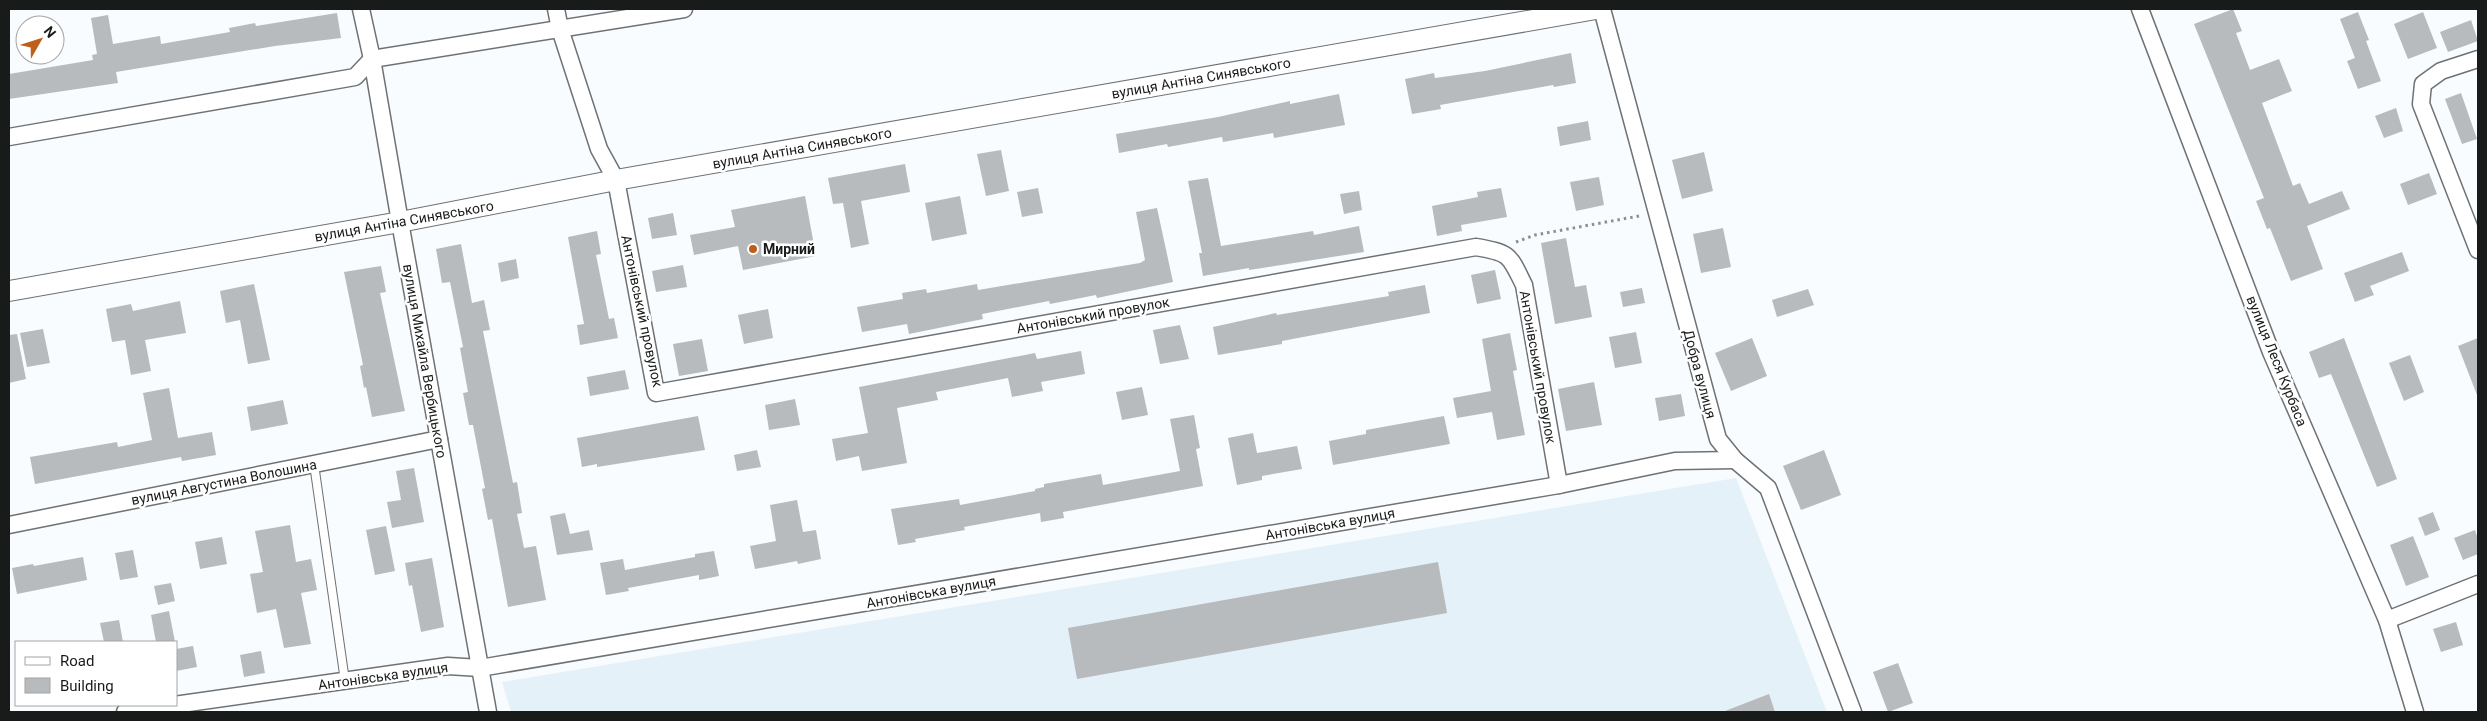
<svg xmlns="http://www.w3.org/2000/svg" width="2487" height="721" font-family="Roboto,sans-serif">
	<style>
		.built { fill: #e5f1f8 }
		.building { fill: #b7bbbd }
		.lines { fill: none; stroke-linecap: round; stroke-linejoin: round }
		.service-casing { stroke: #6e7274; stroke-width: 10 }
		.minor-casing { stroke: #6e7274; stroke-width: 19 }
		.tertiary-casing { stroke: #6e7274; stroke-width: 22 }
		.path { stroke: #8c8f90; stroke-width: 3; stroke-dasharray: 2.5 4; stroke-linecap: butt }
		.service { stroke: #fff; stroke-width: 8 }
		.minor { stroke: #fff; stroke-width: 16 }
		.tertiary { stroke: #fff; stroke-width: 20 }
		.poi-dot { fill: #bf5f1c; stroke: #fff; stroke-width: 2 }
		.labels { text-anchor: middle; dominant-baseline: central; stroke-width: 5; stroke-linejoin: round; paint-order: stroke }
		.street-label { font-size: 14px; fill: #191b1b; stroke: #fff }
		.poi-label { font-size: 14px; font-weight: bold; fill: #191b1b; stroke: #fff; text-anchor: start }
	</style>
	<rect width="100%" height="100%" fill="#f8fcfe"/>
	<!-- built -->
	<path class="built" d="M1736,478L1827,712H511L502,682Z"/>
	<!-- building -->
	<g class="building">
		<path d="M2233,9L2242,31L2236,33L2250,70L2279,59L2292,91L2262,103L2293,186L2300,183L2309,204L2342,191L2350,209L2307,226L2323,269L2291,281L2270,228L2267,229L2256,201L2264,198L2194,24Z"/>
		<path d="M2358,12L2369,40L2366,41L2381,81L2358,89L2347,61L2355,58L2340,19Z"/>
		<path d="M2423,12L2437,48L2408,59L2394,24Z"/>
		<path d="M337,13L341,38L275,46L116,72L118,83L9,99V74L93,60L92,55L97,54L91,18L108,15L113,44L160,36L161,44L230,32L229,28L255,23L256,26Z"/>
		<path d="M2471,20L2478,41L2448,52L2440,32Z"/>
		<path d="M1571,53L1576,83L1554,87L1553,85L1440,105L1441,109L1412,114L1405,79L1434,73L1435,78L1485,71Z"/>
		<path d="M2461,93L2477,139L2462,144L2445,99Z"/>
		<path d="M1339,94L1345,125L1274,138L1273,133L1223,142L1222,137L1168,147L1167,144L1119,153L1116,134L1218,117L1290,101V104Z"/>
		<path d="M2396,108L2403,131L2384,138L2375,116Z"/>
		<path d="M1588,121L1591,140L1560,146L1557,127Z"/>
		<path d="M1001,150L1009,191L986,196L977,154Z"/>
		<path d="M1704,152L1713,191L1682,199L1672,160Z"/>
		<path d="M905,164L910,192L861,201L869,244L851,248L843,203L833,204L828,178Z"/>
		<path d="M2429,173L2437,194L2408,205L2400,184Z"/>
		<path d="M1599,177L1604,205L1576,211L1570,182Z"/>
		<path d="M1208,178L1221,246L1313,231L1314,235L1359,226L1364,252L1249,270V268L1203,276L1199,253H1202L1188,181Z"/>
		<path d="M1038,188L1043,213L1022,217L1017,192Z"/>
		<path d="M1501,188L1507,217L1461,225L1462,231L1437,236L1432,206L1478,197L1477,192Z"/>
		<path d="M1359,191L1362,210L1344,214L1340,194Z"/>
		<path d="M805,196L816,256L743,270L738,246L694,255L690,235L735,227L731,210Z"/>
		<path d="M960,196L967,234L932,241L925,203Z"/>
		<path d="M1157,208L1173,282L1097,298L1096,295L1050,304L1049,301L982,314L983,319L909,334L907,324L862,332L857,307L903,299L902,293L926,289L927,293L977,284L978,290L1140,263L1145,260L1136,212Z"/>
		<path d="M673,213L677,235L652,239L648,218Z"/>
		<path d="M1723,228L1731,267L1701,273L1693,234Z"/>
		<path d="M597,231L601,254L596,255L609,319L614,318L618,338L580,345L577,325L584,324L568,237Z"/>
		<path d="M1566,238L1575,287L1586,285L1592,317L1555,324L1541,243Z"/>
		<path d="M461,244L472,303L484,300L490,330L483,331L513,483L517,482L522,513L517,514L524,548L536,546L546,600L508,607L492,519L488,520L482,489L485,488L473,425H469L463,393L468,392L460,348L463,347L450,282L442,283L436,249Z"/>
		<path d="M2402,252L2409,271L2370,286L2374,295L2355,302L2344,273Z"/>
		<path d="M516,259L519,278L501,282L498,263Z"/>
		<path d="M683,265L687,287L656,292L652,271Z"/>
		<path d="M381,266L386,292L380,293L405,411L372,417L366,387L364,388L360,366L363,365L344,272Z"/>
		<path d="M1495,270L1501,299L1477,304L1471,275Z"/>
		<path d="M254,284L270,360L248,364L240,320L226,323L220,291Z"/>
		<path d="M1425,285L1430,313L1282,341V344L1218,355L1213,327L1276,313L1277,315L1389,296L1388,292Z"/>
		<path d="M1642,288L1645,303L1623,307L1620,292Z"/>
		<path d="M1808,289L1814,305L1777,317L1772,300Z"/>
		<path d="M180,301L186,333L145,340L151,371L131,375L125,340L112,342L106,309L131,304L133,311Z"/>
		<path d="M768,309L773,338L744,344L738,315Z"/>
		<path d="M1180,325L1189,359L1160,364L1153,330Z"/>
		<path d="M43,329L50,363L27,367L20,333Z"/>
		<path d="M1636,332L1642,363L1615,368L1609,337Z"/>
		<path d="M1510,333L1517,370L1513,371L1525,435L1497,440L1492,412L1457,418L1453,398L1491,391L1482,339Z"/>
		<path d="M17,334L26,379L9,383V335Z"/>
		<path d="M1752,338L1767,376L1731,391L1715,353Z"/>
		<path d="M2344,338L2397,479L2377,487L2331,374L2319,378L2309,352Z"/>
		<path d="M2478,338V395H2477L2458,346Z"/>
		<path d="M702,339L708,371L679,376L673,344Z"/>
		<path d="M1081,351L1085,374L1041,382L1043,391L1012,397L1008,378L936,392L938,400L897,408L907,463L862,471L859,456L836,461L832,439L868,433L859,387L1035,353L1037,359Z"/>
		<path d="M2410,355L2424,392L2404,401L2389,363Z"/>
		<path d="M625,370L629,389L590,396L587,377Z"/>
		<path d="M1594,382L1602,425L1566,431L1558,389Z"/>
		<path d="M1142,387L1148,415L1122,420L1116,392Z"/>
		<path d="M169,388L178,438L212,432L216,455L182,461L181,457L35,484L30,457L117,442L118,447L152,440L143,393Z"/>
		<path d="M1681,394L1685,416L1659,421L1655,398Z"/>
		<path d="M795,399L800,425L769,430L765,405Z"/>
		<path d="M283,400L288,424L251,431L247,407Z"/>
		<path d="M1194,415L1200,448L1196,449L1203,486L1063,512L1064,518L1041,522L1040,513L964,527L965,530L915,539L916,542L898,545L891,509L959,499L960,505L1035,491V489L1044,487V484L1101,474L1103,485L1180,471L1170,419Z"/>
		<path d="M698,416L705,450L597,467V464L582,467L577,438Z"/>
		<path d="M1444,416L1450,444L1333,465L1329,441L1366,434V430Z"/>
		<path d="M1253,433L1257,453L1297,446L1302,469L1262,476V480L1237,485L1228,438Z"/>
		<path d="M757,450L761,467L737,471L734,455Z"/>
		<path d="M1824,450L1841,495L1801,510L1783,466Z"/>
		<path d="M414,468L424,522L392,528L387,502L401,500L396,471Z"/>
		<path d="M797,500L803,532L816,530L821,559L798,564L797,561L755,569L750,546L776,541L770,505Z"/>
		<path d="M2433,512L2440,530L2425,536L2418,518Z"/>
		<path d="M565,513L570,534L589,530L593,550L557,555L550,516Z"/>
		<path d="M290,525L296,562L311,559L317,590L301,593L311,644L284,648L276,609L257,613L250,574L263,572L255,531Z"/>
		<path d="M386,526L395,571L375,575L366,530Z"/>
		<path d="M2475,530L2478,539V554L2463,560L2454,538Z"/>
		<path d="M2413,536L2429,577L2406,586L2390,545Z"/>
		<path d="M222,537L227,564L200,569L195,542Z"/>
		<path d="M133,550L138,577L120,580L115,553Z"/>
		<path d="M714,551L719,576L699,580V575L628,588L629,591L606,595L600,563L623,559L625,570L695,557V554Z"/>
		<path d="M83,557L87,580L17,594L12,568L33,564L34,566Z"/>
		<path d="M432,558L444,627L421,632L412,585L409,586L405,563Z"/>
		<path d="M1438,562L1447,613L1077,679L1068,628Z"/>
		<path d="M171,583L175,601L158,605L154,586Z"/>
		<path d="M169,611L175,642H156L151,615Z"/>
		<path d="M119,620L123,642H104L100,623Z"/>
		<path d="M2456,622L2463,645L2441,652L2433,629Z"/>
		<path d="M193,646L197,667L176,671V649Z"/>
		<path d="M261,651L265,673L244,677L240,655Z"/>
		<path d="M1898,663L1913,703L1888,712L1873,672Z"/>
		<path d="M1769,694L1775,712H1725V711Z"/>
	</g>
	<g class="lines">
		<!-- service casing -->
		<g class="service-casing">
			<path id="service" d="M314,464L345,681"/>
		</g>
		<!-- minor casing -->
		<g class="minor-casing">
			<g id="minor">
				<path d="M361,9L372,59L400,222L488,712"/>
				<path d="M556,9L560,29L599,149L616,180L656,393L1476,247C1511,253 1509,255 1524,285L1559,485"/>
				<path d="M1602,9L1718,439L1735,460L1768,488L1853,712"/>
				<path d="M2140,9L2271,352L2387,620L2415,712"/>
				<path d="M2478,59L2441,71L2423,84L2421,104L2478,250"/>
				<path d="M9,137L355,77L372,59L684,9"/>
				<path d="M9,525L439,439"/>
				<path d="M2387,620L2478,584"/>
				<path d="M125,712L448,666L480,668L1559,485L1675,461L1735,460"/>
			</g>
		</g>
		<!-- tertiary casing -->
		<g class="tertiary-casing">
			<path id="tertiary" d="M9,291L400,222L616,180L1596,9"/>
		</g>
		<!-- path -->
		<path class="path" d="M1516,242L1535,235L1639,216"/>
		<!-- service -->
		<use href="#service" class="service"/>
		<!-- minor -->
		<use href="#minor" class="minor"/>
		<!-- tertiary -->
		<use href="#tertiary" class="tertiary"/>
	</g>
	<!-- markers -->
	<circle class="poi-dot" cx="753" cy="249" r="5"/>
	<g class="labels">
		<!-- street labels -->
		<g class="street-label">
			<text transform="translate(1201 78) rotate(-10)">вулиця Антіна Синявського</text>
			<text transform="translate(802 148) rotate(-10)">вулиця Антіна Синявського</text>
			<text transform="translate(404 221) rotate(-10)">вулиця Антіна Синявського</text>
			<text transform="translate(642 311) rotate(78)">Антонівський провулок</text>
			<text transform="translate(1093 315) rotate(-10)">Антонівський провулок</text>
			<text transform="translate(425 361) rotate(80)">вулиця Михайла Вербицького</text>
			<text transform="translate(2277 361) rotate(68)">вулиця Леся Курбаса</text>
			<text transform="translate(1538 367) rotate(80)">Антонівський провулок</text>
			<text transform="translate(1700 374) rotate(75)">Добра вулиця</text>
			<text transform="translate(224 482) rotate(-11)">вулиця Августина Волошина</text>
			<text transform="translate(1330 524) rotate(-10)">Антонівська вулиця</text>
			<text transform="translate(931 592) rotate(-10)">Антонівська вулиця</text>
			<text transform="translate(383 676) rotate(-8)">Антонівська вулиця</text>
		</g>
		<!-- poi labels -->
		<g class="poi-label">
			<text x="763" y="249">Мирний</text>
		</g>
	</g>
	<!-- border -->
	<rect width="2487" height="721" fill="none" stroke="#191b1b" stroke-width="20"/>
	<!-- legend -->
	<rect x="15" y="641" width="162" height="65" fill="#ffffff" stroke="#a3a4a4"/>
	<rect x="25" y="657" width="25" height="8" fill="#ffffff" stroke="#a3a4a4"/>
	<text x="60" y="666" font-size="15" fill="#191b1b">Road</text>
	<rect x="25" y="678" width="25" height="15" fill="#b7bbbd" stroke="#a3a4a4"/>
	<text x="60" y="691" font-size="15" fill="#191b1b">Building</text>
	<!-- north arrow -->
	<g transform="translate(40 40) rotate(51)"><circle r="24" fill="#ffffff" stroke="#a3a4a4"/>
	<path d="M0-4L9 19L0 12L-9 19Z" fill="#bf5f1c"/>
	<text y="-8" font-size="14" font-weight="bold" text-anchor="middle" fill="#191b1b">N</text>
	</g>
</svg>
